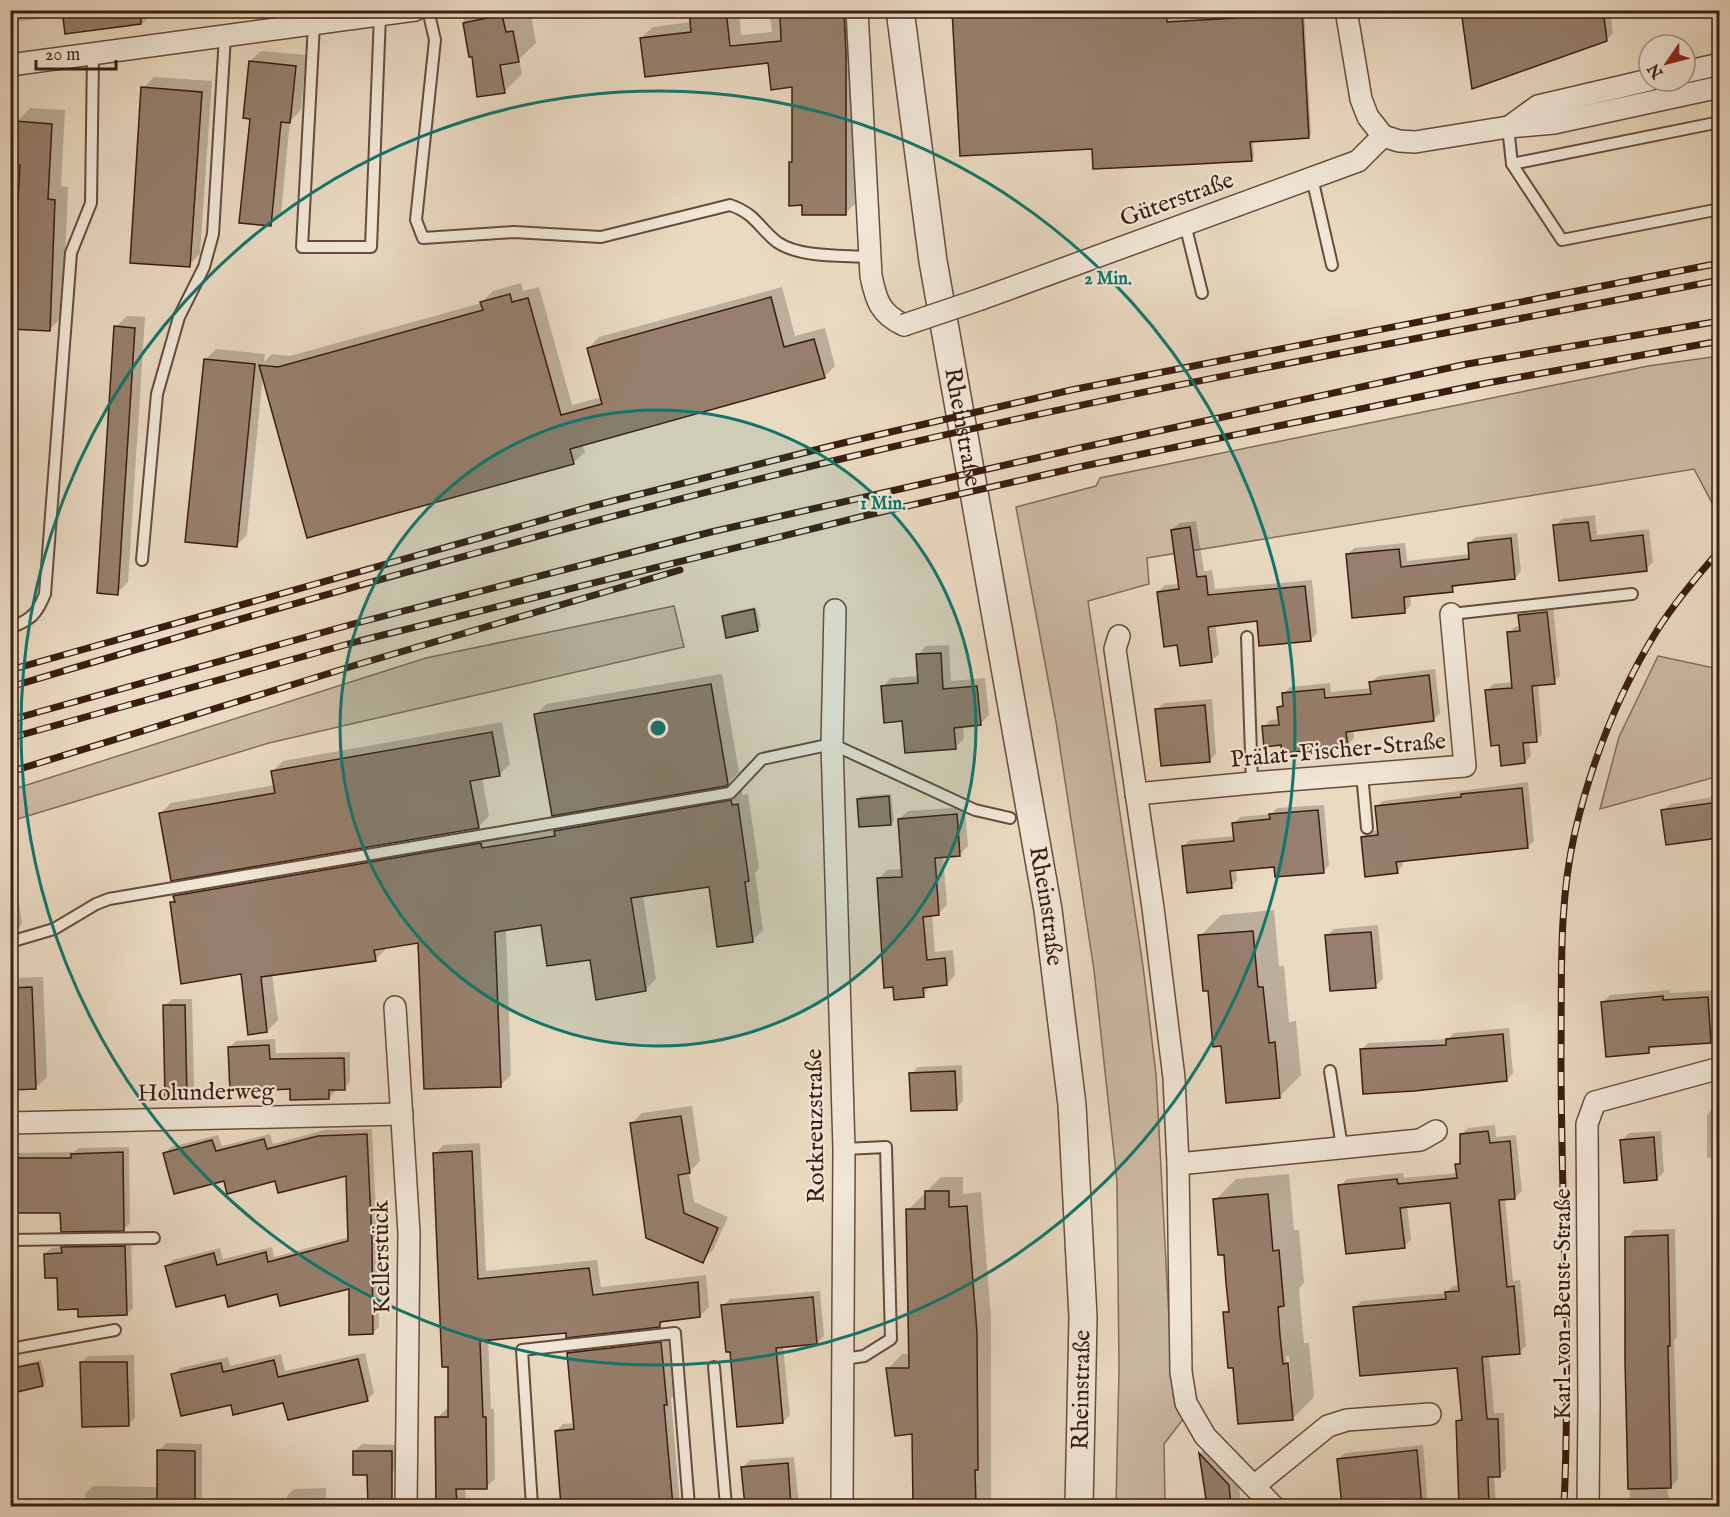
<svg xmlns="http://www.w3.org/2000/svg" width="1730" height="1517" font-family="'IM FELL English',serif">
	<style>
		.green { fill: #ccbaa3; stroke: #846c59; stroke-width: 1.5 }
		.shadow { fill: #0003; fill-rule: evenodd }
		.building { fill: #967f6c; stroke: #3b1d0f; stroke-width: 1.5 }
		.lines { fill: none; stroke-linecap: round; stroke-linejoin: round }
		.service-casing { stroke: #674c3c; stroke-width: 14 }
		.minor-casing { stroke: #674c3c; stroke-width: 24 }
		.tertiary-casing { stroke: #674c3c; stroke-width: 30 }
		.service { stroke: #f1e7d7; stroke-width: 10 }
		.minor { stroke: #f1e7d7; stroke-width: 21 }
		.tertiary { stroke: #f1e7d7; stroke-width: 27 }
		.rail-casing { stroke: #3b1d0f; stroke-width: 7 }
		.rail { stroke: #f1e7d7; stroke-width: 4.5; stroke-dasharray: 14; stroke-linecap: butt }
		.minor-bridge-casing { stroke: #674c3c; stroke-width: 24; stroke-linecap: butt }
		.minor-bridge { stroke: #f1e7d7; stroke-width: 21 }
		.ring { fill: none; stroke: #0f766e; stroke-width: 3 }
		.labels { text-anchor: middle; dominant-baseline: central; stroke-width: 4.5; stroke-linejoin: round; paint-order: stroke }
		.street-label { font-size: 24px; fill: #3b1d0f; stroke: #f1e7d7 }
		.centre { fill: #0f766e; stroke: #f1e7d7; stroke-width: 3 }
		.ring-label { font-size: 18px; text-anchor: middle; font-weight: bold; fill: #0f766e; stroke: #f1e7d7; stroke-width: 4.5; stroke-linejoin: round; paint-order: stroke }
	</style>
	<rect width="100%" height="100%" fill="#eadac1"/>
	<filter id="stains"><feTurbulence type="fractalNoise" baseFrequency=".00333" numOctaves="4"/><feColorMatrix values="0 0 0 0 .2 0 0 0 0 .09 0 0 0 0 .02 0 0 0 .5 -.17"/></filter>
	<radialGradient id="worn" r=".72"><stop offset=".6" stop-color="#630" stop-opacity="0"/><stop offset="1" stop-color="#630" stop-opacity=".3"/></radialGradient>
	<!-- green -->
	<g class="green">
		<path d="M1719,356V516L1694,469L1147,558L1149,584L1088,601L1143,966L1156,1074L1173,1395L1184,1418L1164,1444L1165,1506H1116L1119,1369L1117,1182L1094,970L1056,722L1016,507L1096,486L1100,478L1648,366Z"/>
		<path d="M674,606L684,647L269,743L11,821V790L426,658Z"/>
		<path d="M1658,656L1719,669V776L1600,809L1619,737Z"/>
	</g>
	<!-- shadow -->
	<g class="shadow">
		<path d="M10,10H153V12L143,23L66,32L64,15L10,23Z"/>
		<path d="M462,10H522L523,15L531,14L536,43L519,59L522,74L504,92L474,55H470Z"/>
		<path d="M690,10H739L741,35L772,32L769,10H857V202L845,214L803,203L791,163L794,160L793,86L769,62L641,38L653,27L692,22Z"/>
		<path d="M954,10H1169V19L1238,16L1239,10H1304L1311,134L1308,137L1253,140L1254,157L1251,160L1094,148Z"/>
		<path d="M1463,10H1610L1613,33L1606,40Z"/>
		<path d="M261,51L306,55L301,110L290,121L281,214L270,225L251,117L250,61Z"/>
		<path d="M154,77L212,81L200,254L189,265L143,88Z"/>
		<path d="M30,108L65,110L61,186L68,187L63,316L49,330L10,327V239L17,243L21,164L10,163V135L16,130L17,122Z"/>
		<path d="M521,283L523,291L539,287L572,405L602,397L588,349L599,337L782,287L795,336L825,328L835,366L824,377L582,444L585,452L573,463L263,374L247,535L236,546L205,360L216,349L265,354L264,362L272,354L290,356L481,303L493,291Z"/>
		<path d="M127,316L145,317L128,582L117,593L116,327Z"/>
		<path d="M1595,515L1597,535L1649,529L1653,562L1646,569L1555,526L1562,519Z"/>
		<path d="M1196,521L1204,571L1212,570L1215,589L1312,580L1317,633L1310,640L1258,620L1215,624L1219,654L1212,660L1178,644L1158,592L1165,585L1179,584L1172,530L1179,523Z"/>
		<path d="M1517,533L1521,571L1515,578L1459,584L1452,590L1410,595L1411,605L1405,611L1348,554L1354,548L1405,543L1407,561L1470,554L1469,543L1476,537Z"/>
		<path d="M1553,606L1560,676L1554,682L1538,684L1542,734L1536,740L1529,741L1531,756L1525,762L1500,743L1487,691L1493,684L1513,682L1509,633L1515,627L1521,626L1520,615L1526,609Z"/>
		<path d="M756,607L761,626L758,629L724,616L727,613Z"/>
		<path d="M949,645L951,681L985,678L989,715L980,724L963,725L964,739L955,747L903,720L883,686L891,678L919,676L918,655L926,646Z"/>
		<path d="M1435,669L1440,713L1433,720L1353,730L1354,738L1347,745L1282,743L1264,727L1270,720L1280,719L1279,708L1285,702L1284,693L1290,687L1330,683L1331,692L1371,688V683L1378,676Z"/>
		<path d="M722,674L739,772L726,785L536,715L546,704Z"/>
		<path d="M1212,699L1216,754L1209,761L1157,710L1164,703Z"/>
		<path d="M502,722L510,764L499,775L482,778L489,816L478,827L160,814L171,803L275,785L272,772L283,761Z"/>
		<path d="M1528,782L1534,841L1527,847L1403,860V865L1397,872L1363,838L1369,831L1379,830L1377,807L1383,801Z"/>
		<path d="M742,790V795L748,794L759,869L755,873L763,930L753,940L710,885L643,895L656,979L645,990L592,958L542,924L506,929L511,1075L500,1086L419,941L385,947L386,949L375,960L272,974L278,1020L267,1031L242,972L172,903L176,899L175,896L186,885Z"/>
		<path d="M891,794L894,821L891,824L858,800L861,796Z"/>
		<path d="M1720,796V836L1668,844L1663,811L1670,804Z"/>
		<path d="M1324,805L1329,865L1323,872L1275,866L1236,869L1237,880L1231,887L1183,846L1190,840L1235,836L1234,823L1240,817L1271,814L1277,808Z"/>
		<path d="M965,807L968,846L960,854L943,856L947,905L938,914H932L935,952L953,950L955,975L947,984L931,985L923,996L878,879L887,870L903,869L899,819L908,811Z"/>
		<path d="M10,829L15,852L12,855L22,924L15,931L10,932Z"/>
		<path d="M1274,910L1279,966H1284L1289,1022L1296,1021L1301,1075L1280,1096L1210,989L1200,936L1221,915Z"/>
		<path d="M1378,925L1383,979L1375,986L1327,936L1334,929Z"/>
		<path d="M43,977L47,1077L36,1087L10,1088V978Z"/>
		<path d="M1670,990V993L1720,990V1024L1717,1025L1718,1035L1710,1042L1654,1045L1648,1051L1603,1002L1610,995Z"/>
		<path d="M172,999H192L194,1087L186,1094L165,1006Z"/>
		<path d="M1509,1028L1513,1073L1507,1080L1362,1049L1368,1043L1448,1039L1454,1033Z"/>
		<path d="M275,1039L276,1053L350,1052V1082L344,1088H335V1091L329,1098L291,1088L230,1047L236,1041Z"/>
		<path d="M962,1065L963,1101L956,1108L911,1074L918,1067Z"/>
		<path d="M692,1106L700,1161L689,1172L694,1202L728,1217L713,1250L702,1261L631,1124L642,1113Z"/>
		<path d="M1714,1107L1720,1108V1158H1707V1115Z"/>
		<path d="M1495,1125L1496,1137L1516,1135L1522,1191L1515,1198H1505L1513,1281L1520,1280L1526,1346L1519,1352L1489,1355L1494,1413H1504L1506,1469L1499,1475L1494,1476L1496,1506H1461L1458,1421L1463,1416L1458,1366L1355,1307L1362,1301L1446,1293L1453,1286L1460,1285L1452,1201L1407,1206L1411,1240L1404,1246L1340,1186L1347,1179L1403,1173L1404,1178L1458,1173L1457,1165L1462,1160L1461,1135L1468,1128Z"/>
		<path d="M372,1129L377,1234L379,1327L373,1333L350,1287L278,1293H226L167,1266L173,1260L220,1248L223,1259L272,1247L274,1257L349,1237L347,1174L276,1179H225L165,1153L171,1147L218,1135L222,1146L270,1134L273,1144L325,1130Z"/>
		<path d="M1661,1131L1664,1172L1657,1179L1622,1140L1629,1133Z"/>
		<path d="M480,1143L486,1271L597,1260L601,1287L706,1275L709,1307L700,1316L665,1320L659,1326L488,1339L491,1409H494L495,1479L486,1487H465L466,1506H437V1418L446,1409H449L450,1365L435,1154L443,1145Z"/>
		<path d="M129,1147L130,1223L124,1229L62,1212H10V1153L74,1152L79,1148Z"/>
		<path d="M1289,1174L1294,1230H1299L1304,1283L1299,1289L1301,1314L1304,1343H1309L1314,1397L1293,1418L1234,1366L1224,1313L1230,1308L1225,1253L1215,1200L1236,1179ZM1286,1356H1289L1293,1401H1290Z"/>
		<path d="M941,1177H963V1194L981,1192L991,1318V1506H914L913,1432L888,1369L902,1354H911L908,1210L923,1195H926V1192Z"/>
		<path d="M1675,1229L1677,1337L1674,1340L1678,1479L1671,1487H1667L1670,1506H1624H1630L1627,1360V1238L1634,1230Z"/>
		<path d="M131,1240L133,1308L127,1314L58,1276L45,1254L51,1248L63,1247L69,1241Z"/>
		<path d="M820,1291L824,1336L817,1343L783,1346L790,1415L783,1422L731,1350L723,1306L730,1299Z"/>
		<path d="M668,1336L673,1396L671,1399L680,1506H563L556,1431L563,1424L575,1423L569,1353L576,1346Z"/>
		<path d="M365,1353L374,1393L367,1400L232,1403L173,1375L180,1368L228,1357L230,1366L281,1354L285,1371Z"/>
		<path d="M134,1355L135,1418L128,1425L81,1363L88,1356Z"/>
		<path d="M41,1360L46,1381L43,1385L14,1369L17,1366Z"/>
		<path d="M166,1443L202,1444V1498L195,1506H72L76,1502L86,1501L85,1494L93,1486L158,1487L159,1451Z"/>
		<path d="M362,1444L398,1445V1467L391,1474L355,1451Z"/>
		<path d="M1209,1445L1238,1476L1241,1506H1208L1201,1453Z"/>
		<path d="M1423,1445L1428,1506H1343L1338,1459L1345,1453Z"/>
		<path d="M794,1457L799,1506H746L743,1467L750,1460Z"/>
		<path d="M326,1488V1506H287V1496L294,1489Z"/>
	</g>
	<!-- building -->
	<g class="building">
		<path d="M62,10H140L141,24L65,34Z"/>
		<path d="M689,10H726L730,46L781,41L780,16H785L784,10H844L846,54V215H802V205L789,206V162H792V87L771,90L768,63L645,77L640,38L691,32Z"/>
		<path d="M952,10H1166L1167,22L1236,18V12L1302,10L1309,138L1250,142L1252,161L1179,165L1093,169L1092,149L960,156Z"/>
		<path d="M1461,10H1603L1607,41L1472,89Z"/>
		<path d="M502,15L506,32L513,31L519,62L500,65L505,93L477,97L472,57H469L463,23Z"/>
		<path d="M249,61L296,66L290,123L281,122L271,226L239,223L250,119L243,118Z"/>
		<path d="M141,87L202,92L190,267L130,263Z"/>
		<path d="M15,121L52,124L48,199L55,200L50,331L10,329V252L15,253L20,165H10V137H14Z"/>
		<path d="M510,294L512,302L528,298L561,415L602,404L587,348L771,297L784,347L814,339L825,378L570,449L574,464L307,538L259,365L278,367L483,310L480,302Z"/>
		<path d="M114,326L135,328L118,595L97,593Z"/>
		<path d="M204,359L255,364L237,547L185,542Z"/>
		<path d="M1588,522L1591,541L1643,535L1647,571L1559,581L1553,525Z"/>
		<path d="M1190,527L1197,577L1206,576L1208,595L1305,586L1311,641L1259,646L1257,621L1208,627L1212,662L1180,666L1177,645L1164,647L1157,592L1179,589L1171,530Z"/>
		<path d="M1511,538L1515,579L1452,586L1453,592L1404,597L1405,613L1352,618L1346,554L1399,549L1401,567L1469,559L1468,543Z"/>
		<path d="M754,609L758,631L726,638L722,616Z"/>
		<path d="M1547,612L1555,684L1532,686L1537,742L1523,743L1525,763L1501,766L1499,745L1491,746L1485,690L1512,688L1507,632L1520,631L1518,615Z"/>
		<path d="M941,653L943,689L977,686L981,725L954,728L956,749L905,753L902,721L884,723L881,686L918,683L916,654Z"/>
		<path d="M1429,675L1434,721L1346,732L1348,747L1282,753L1281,745L1264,747L1262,726L1279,725L1277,707L1283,706L1282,693L1324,689L1325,698L1371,694L1369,682Z"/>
		<path d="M711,684L728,784L726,786L552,816L534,714Z"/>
		<path d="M1205,705L1210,762L1161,766L1155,709Z"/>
		<path d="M492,732L500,776L470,781L479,828L171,881L159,813L275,793L271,771Z"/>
		<path d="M1522,788L1528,848L1396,862L1398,873L1365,877L1361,837L1378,835L1375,806L1461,797V794Z"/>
		<path d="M889,796L891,825L859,827L857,799Z"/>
		<path d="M731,800L732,805L738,804L749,881L745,882L753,942L717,947L709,887L631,898L646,991L596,1000L590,960L547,966L541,925L495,932L501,1087L424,1089L418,943L374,950L376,961L261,977L267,1032L248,1035L241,974L181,984L170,902H175L173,896L481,843L482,848L555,836L554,831Z"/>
		<path d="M1719,802V838L1666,845L1661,810Z"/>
		<path d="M1318,810L1324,873L1275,877L1274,867L1230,871L1232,888L1187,893L1182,846L1234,841L1232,823L1270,819L1269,814Z"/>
		<path d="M957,814L960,856L935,858L939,915L923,917L927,960L945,958L947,985L923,988L924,997L894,1000L893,987L884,988L877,878L902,877L898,819Z"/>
		<path d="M1253,931L1258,987H1263L1269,1043L1275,1042L1280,1098L1226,1103L1221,1046L1213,1047L1208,991H1203L1198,935Z"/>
		<path d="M1371,932L1376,988L1330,991L1325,935Z"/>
		<path d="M32,987L36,1089L10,1090V988Z"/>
		<path d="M1663,996V1000L1708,997L1711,1043L1649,1047V1053L1606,1057L1601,1002Z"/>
		<path d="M163,1005H185L187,1096L165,1097Z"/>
		<path d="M1503,1034L1507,1081L1414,1091L1363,1094L1360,1049L1446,1045V1039Z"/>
		<path d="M269,1045L270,1059L344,1058L345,1090H329V1099L290,1100V1089L230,1092L228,1047Z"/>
		<path d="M955,1071L957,1110L911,1111L909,1073Z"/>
		<path d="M681,1116L690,1173L678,1175L684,1213L718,1228L703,1263L646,1238L630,1123Z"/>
		<path d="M1488,1131L1490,1143L1510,1141L1515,1199L1499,1200L1507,1287L1514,1286L1520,1354L1482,1357L1487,1419H1498L1500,1477H1488L1489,1506H1459L1456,1421L1462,1420L1457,1368L1360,1376L1353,1307L1446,1299L1445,1292L1459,1291L1450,1203L1400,1208L1405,1248L1346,1254L1338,1185L1397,1179L1398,1184L1457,1178L1455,1164H1460V1134Z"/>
		<path d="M367,1134L372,1241L373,1334L349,1335V1289L280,1306L277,1294L228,1307L225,1295L176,1307L165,1266L214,1253L217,1265L266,1252L268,1262L348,1241L346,1176L278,1193L275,1181L227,1194L224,1181L174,1194L163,1153L212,1140L216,1151L264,1139L267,1149L318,1136Z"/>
		<path d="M1654,1137L1657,1180L1624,1183L1620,1140Z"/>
		<path d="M472,1151L478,1279L589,1268L593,1295L698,1282L700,1317L660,1322V1327L566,1338V1333L480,1341L483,1417H486L487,1489H456L457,1506H436L435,1417H448V1367H442L433,1153Z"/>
		<path d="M123,1152L124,1231L61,1232L60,1213H10V1158H71V1154Z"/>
		<path d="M925,1191H949V1207L967,1206L977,1333L978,1470H975L976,1506H913L912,1434L895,1436L886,1368H909L906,1209H925Z"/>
		<path d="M1268,1194L1273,1251L1279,1250L1284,1306L1278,1307L1280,1336L1283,1364L1288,1363L1293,1420L1238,1424L1233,1368H1228L1223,1312H1229L1226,1283L1224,1255H1218L1213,1199Z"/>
		<path d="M1668,1235L1670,1346H1668L1671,1488L1628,1489L1625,1360V1237Z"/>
		<path d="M125,1246L127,1315L78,1317V1309L58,1310L57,1278H45L44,1254L62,1253L61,1247Z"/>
		<path d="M813,1297L817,1344L776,1348L783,1423L737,1427L730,1352H726L721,1305Z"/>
		<path d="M661,1342L667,1405H664L673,1506H561L555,1431L574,1429L567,1353Z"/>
		<path d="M358,1359L368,1401L288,1420L283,1403L233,1415L231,1405L181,1416L171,1374L221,1363L223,1372L274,1360L278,1377Z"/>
		<path d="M80,1362H127L129,1426L82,1427Z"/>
		<path d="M38,1363L43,1386L17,1392L12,1368Z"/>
		<path d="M157,1450L195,1451V1506H157Z"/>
		<path d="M1417,1450L1422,1506H1342L1337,1459Z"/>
		<path d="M353,1451H392V1506H368L367,1475H353Z"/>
		<path d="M1199,1453L1229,1485L1231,1506H1207Z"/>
		<path d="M788,1463L791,1506H745L741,1467Z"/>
	</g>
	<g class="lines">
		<!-- service casing -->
		<g class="service-casing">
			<g id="service">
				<path d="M428,10L435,40L416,220L423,238L514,232L601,237L730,205C756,214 758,227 777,242C800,258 842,255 869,257"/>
				<path d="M314,24L302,247H371L380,15"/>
				<path d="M1508,127L1512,164L1562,240L1720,209"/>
				<path d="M1512,164L1720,122"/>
				<path d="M1312,178L1332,265"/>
				<path d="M1185,224L1202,293"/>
				<path d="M142,560L157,394L179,317L204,267L213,234L225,36"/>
				<path d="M1451,614L1632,594"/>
				<path d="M10,628C32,619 37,614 45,594L71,253L91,203L93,54"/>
				<path d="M1247,637L1252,783"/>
				<path d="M1362,774L1367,828"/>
				<path d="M10,942L54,929L96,904L109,899L730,793L762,759L832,744L975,810L1010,818"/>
				<path d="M1330,1071L1342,1147"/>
				<path d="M844,1149L886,1147L891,1339L864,1356L844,1359"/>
				<path d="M10,1240L154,1238"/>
				<path d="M10,1349L115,1330"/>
				<path d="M714,1367L726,1506"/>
				<path d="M532,1506L522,1350L675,1333L689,1506"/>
			</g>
		</g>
		<!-- minor casing -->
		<g class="minor-casing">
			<g id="minor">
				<path d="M857,10L871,276C876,300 880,314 904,325"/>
				<path d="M1346,10L1361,99L1368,117L1383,136L1399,141L1415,142L1508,127L1554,123L1720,87"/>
				<path d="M10,65L415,10"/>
				<path d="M1685,72L1720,64"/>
				<path d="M1509,127L1538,106L1649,80"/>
				<path d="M981,299L1358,161L1383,136"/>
				<path d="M835,610L832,744L844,1149L842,1506"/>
				<path d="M1119,636L1115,649L1153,908L1174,1078L1178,1164L1181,1372L1186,1403L1205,1436L1273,1506"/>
				<path d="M1136,794L1252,783L1465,766L1451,614"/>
				<path d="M395,1007L409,1233L406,1506"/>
				<path d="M10,1123L402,1114"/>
				<path d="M1178,1164L1420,1140L1436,1131"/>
				<path d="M1254,1486L1328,1426L1347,1420L1430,1414"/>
				<path d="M1588,1506L1589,1405L1587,1124L1595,1102L1720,1068"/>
			</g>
		</g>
		<!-- tertiary casing -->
		<g class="tertiary-casing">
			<g id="tertiary">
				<path id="s1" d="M900,10L933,261L1048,910L1072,1105L1083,1317L1079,1506"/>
			</g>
		</g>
		<!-- service -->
		<use href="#service" class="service"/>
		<!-- minor -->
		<use href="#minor" class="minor"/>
		<!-- tertiary -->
		<use href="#tertiary" class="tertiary"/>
		<!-- rail casing -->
		<g class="rail-casing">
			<g id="rail">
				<path d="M10,670L589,507L843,443L1071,390L1720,263"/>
				<path d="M10,687C287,604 565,525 845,458C1135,389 1428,337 1720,280"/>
				<path d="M10,720L353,624L711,532L1080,448L1467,364L1720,321"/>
				<path d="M10,738L359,641L868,515L1079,467L1487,383L1720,341"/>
				<path d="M10,772L356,665L680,570"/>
				<path d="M1564,1506C1571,1357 1561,1206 1561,1056C1562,981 1558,905 1575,832C1592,760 1619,691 1658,629C1676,601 1698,575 1720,550"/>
			</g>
		</g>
		<!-- rail -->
		<use href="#rail" class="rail"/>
		<!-- minor-bridge casing -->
		<g class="minor-bridge-casing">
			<path id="minor-bridge" d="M904,325L981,299"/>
		</g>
		<!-- minor-bridge -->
		<use href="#minor-bridge" class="minor-bridge"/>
	</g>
	<!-- distance rings -->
	<circle cx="658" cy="728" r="318" fill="#0f766e" fill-opacity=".12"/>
	<g class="ring">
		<circle cx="658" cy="728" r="318"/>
		<circle cx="658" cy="728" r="637"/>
	</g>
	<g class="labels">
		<!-- street labels -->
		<g class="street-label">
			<text transform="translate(1177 200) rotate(-20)">Güterstraße</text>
			<text stroke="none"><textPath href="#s1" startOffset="422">Rheinstraße</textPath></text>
			<text transform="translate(1338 751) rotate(-5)">Prälat-Fischer-Straße</text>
			<text stroke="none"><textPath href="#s1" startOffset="908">Rheinstraße</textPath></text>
			<text transform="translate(206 1093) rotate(-1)">Holunderweg</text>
			<text transform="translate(816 1126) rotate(-91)">Rotkreuzstraße</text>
			<text transform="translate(382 1257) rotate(-91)">Kellerstück</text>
			<text transform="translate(1563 1304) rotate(-90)">Karl-von-Beust-Straße</text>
			<text transform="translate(1082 1390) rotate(-89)">Rheinstraße</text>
		</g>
	</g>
	<circle cx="658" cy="728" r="9" class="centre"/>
	<g class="ring-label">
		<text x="1108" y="284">2 Min.</text>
		<text x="883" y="509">1 Min.</text>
	</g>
	<!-- margin -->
	<rect width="1730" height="1517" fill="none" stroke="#eadac1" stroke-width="36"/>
	<rect x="12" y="12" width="1706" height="1493" fill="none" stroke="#3b1d0f" stroke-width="3"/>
	<rect x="18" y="18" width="1694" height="1481" fill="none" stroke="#3b1d0f" stroke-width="1.5"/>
	<!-- north arrow -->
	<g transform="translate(1667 63) rotate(235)"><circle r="28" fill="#f1e7d7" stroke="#a89687" stroke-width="1.5"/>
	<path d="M0-4.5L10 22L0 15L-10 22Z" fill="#8f2418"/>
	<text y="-9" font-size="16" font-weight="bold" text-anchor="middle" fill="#3b1d0f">N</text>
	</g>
	<!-- scale -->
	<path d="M36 60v9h80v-9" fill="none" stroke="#3b1d0f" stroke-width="3"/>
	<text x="45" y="60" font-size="18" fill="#3b1d0f" stroke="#f1e7d7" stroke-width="4.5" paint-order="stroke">20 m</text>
	<rect width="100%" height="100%" filter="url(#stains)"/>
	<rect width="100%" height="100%" fill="url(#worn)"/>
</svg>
